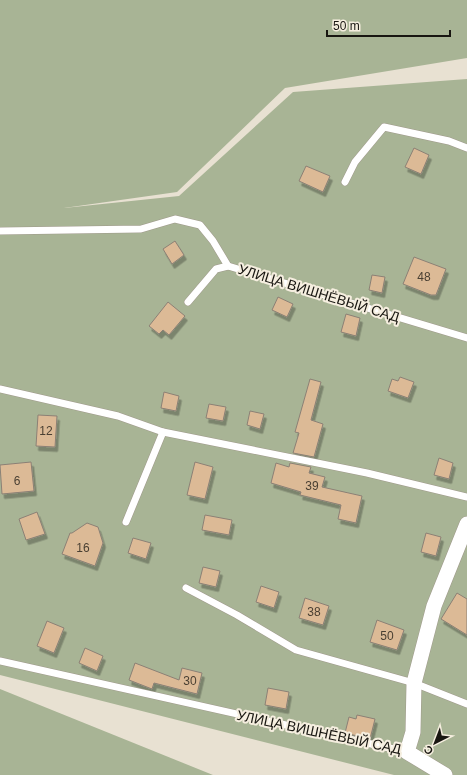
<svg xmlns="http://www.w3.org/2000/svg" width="467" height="775" font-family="Helvetica,sans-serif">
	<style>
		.green { fill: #a8b495 }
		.building { fill: #dcba96; stroke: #8b8075; filter: url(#shadow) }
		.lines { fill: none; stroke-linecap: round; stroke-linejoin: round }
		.service-casing { stroke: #9f998b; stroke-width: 8 }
		.minor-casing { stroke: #9f998b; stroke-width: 16 }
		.service { stroke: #fff; stroke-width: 7 }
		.minor { stroke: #fff; stroke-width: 15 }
		.labels { text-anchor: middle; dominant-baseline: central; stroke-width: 4; stroke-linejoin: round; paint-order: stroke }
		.number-label { font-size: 12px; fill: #493f32 }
		.street-label { font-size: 14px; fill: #181611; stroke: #f5eedf }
	</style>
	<defs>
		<filter id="shadow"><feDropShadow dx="2.5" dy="4.5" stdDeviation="0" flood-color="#0004"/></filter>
	</defs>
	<rect width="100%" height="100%" fill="#e8e1d2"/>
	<!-- green -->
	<g class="green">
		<path d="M0,0H467V58L285,88L177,192L64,208L179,196L293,92L467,79V775H394L0,675Z"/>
		<path d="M0,689L213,775H0Z"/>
	</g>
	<!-- building -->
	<g class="building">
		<path d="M414,148L429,155L421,174L405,167Z"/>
		<path d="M306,166L330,176L323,192L299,181Z"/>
		<path d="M175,241L184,255L172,264L163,249Z"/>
		<path d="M414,257L446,269L436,295H431L403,284Z"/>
		<path d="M372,275L385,277L382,293L369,290Z"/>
		<path d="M278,297L293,304L287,317L272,310Z"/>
		<path d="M168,302L185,316L169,335L163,330L159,334L149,326Z"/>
		<path d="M346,314L360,318L356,336L341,332Z"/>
		<path d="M400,377L414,382L408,398L388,391L392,379L398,381Z"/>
		<path d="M310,379L321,382L311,420L323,424L314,457L293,453L299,433L295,432Z"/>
		<path d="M164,392L179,396L176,411L161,408Z"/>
		<path d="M209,404L226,407L223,421L206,418Z"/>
		<path d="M250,411L264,414L260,429L247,425Z"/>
		<path d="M38,415L57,416L55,447L36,446Z"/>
		<path d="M439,458L453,463L449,479L434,475Z"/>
		<path d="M31,462L34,491L2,494L0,465Z"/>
		<path d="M195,462L213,467L205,499L187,495Z"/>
		<path d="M276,463L289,467L290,463L311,467L309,473L325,477L322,487L362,496L356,523L338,519L341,505L300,495L301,492L271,483Z"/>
		<path d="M37,512L45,534L26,540L19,519Z"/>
		<path d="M205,515L232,520L229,535L202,530Z"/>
		<path d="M87,523L98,527L103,543L95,566L62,554L70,533H72Z"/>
		<path d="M426,533L441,537L436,556L421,552Z"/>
		<path d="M133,538L151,543L146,559L128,553Z"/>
		<path d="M203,567L220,571L216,587L199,583Z"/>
		<path d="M261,586L279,592L274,608L256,602Z"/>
		<path d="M457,593L467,599V635L441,619Z"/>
		<path d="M305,598L329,606L323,625L299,618Z"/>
		<path d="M377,620L404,630L397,650L370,642Z"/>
		<path d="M47,621L64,628L54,653L37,646Z"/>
		<path d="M85,648L103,656L97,671L79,663Z"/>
		<path d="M135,663L179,680L182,668L202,673L197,694L154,683L152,689L129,680Z"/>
		<path d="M268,688L289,692L286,709L265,705Z"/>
		<path d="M357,715L375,719L370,739L345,733L349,717L356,719Z"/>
	</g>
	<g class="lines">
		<!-- service casing -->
		<g class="service-casing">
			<g id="service">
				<path d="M345,182L355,162L384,127L449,141L467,148"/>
				<path d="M0,231L141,229L175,219L200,225L213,241L228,266L467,338"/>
				<path d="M188,302L216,269L228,266"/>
				<path d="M0,389L118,416L163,432L367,473L467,497"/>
				<path d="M126,522L163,432"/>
				<path d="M186,588L237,615L296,650L414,683L467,704"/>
				<path d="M0,661L407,752"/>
			</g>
		</g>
		<!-- minor casing -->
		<g class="minor-casing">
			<path id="minor" d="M445,775L407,752L413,732L414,683L434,606L467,524"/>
		</g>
		<!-- service -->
		<use href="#service" class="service"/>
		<!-- minor -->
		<use href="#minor" class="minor"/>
	</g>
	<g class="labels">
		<!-- number labels -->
		<g class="number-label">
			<text x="424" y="277">48</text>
			<text x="46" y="431">12</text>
			<text x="17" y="481">6</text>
			<text x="312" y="486">39</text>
			<text x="83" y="548">16</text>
			<text x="314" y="612">38</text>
			<text x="387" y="636">50</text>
			<text x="190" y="681">30</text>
		</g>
		<!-- street labels -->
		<g class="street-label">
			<text transform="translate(319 293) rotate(17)">УЛИЦА ВИШНЁВЫЙ САД</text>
			<text transform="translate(319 732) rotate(12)">УЛИЦА ВИШНЁВЫЙ САД</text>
		</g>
	</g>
	<!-- north arrow -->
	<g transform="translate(435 743) rotate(222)" stroke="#f5eedf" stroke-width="3" paint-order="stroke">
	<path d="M0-3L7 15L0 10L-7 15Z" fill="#181611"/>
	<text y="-6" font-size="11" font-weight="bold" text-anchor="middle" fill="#181611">С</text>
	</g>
	<!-- scale -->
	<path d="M327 30v6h123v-6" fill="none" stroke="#181611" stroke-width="2"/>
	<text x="333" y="30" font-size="12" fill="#181611" stroke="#f5eedf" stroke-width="3" paint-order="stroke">50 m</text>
</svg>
